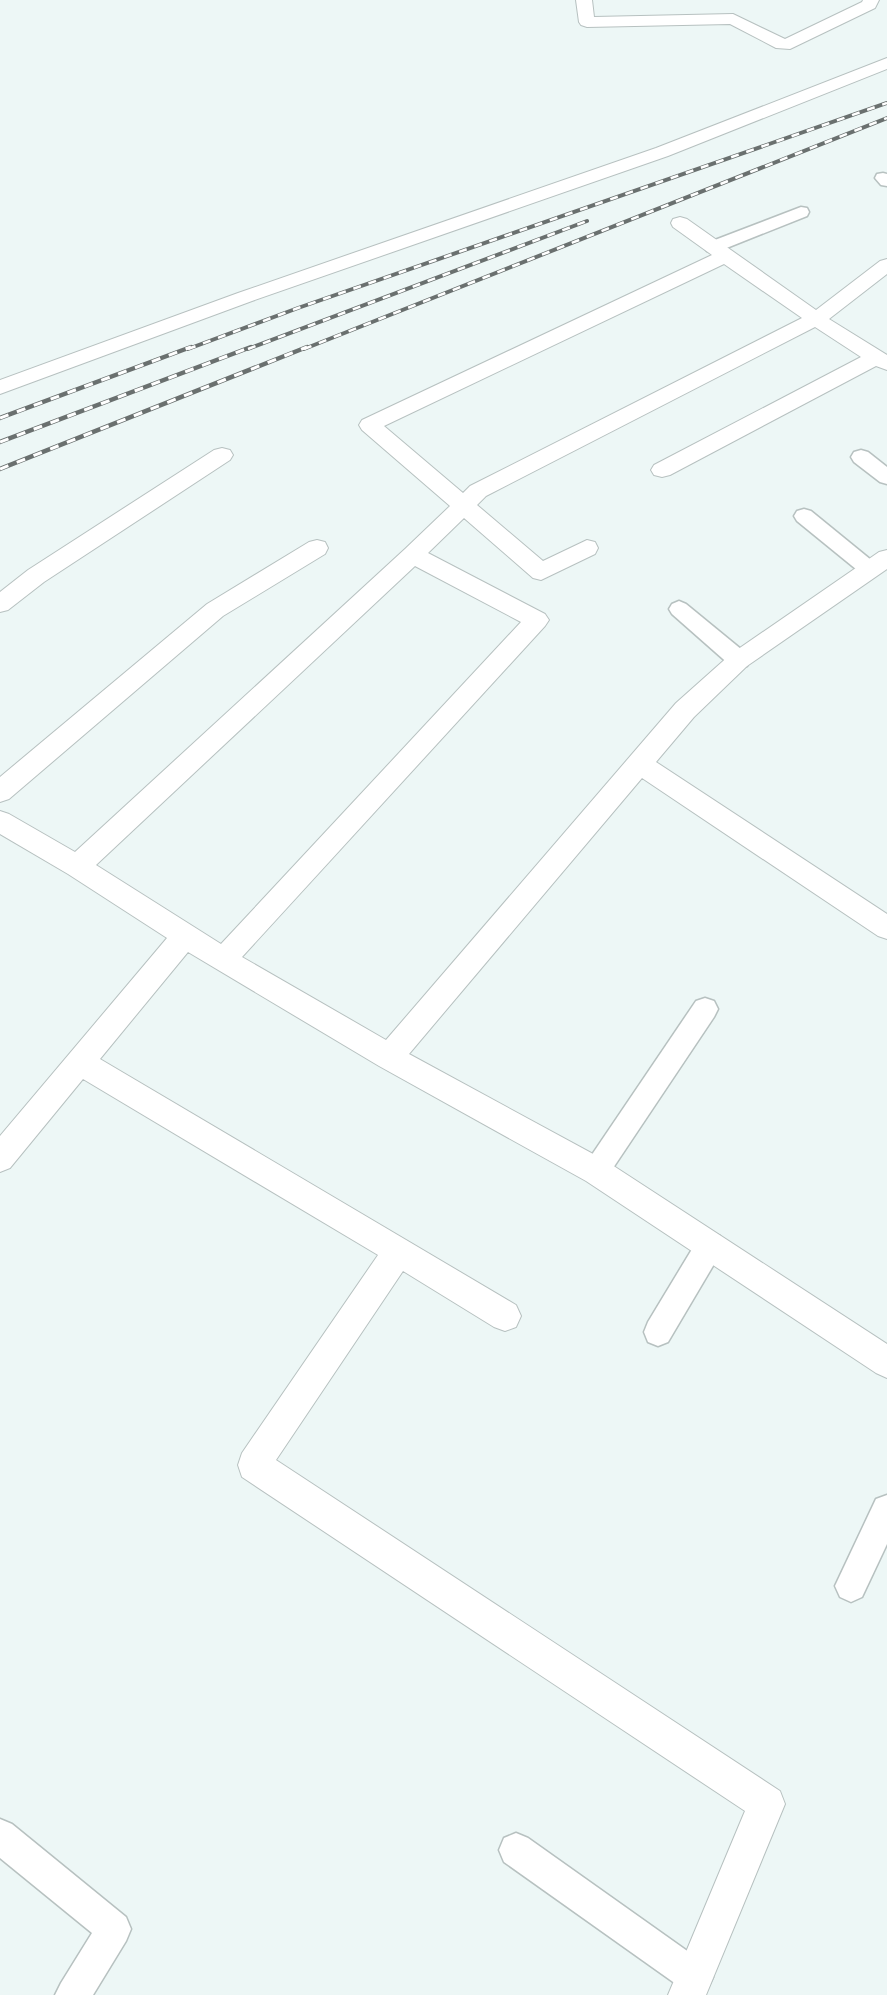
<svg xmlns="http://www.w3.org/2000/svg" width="887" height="1995" font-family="'DejaVu Sans',sans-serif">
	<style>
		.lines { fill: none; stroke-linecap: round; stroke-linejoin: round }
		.service-casing { stroke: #b7c1c0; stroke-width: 3 }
		.minor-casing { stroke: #b7c1c0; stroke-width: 2 }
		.tertiary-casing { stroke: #b7c1c0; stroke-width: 2 }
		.service { fill: #fff; fill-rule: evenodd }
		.minor { fill: #fff; fill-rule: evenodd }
		.tertiary { fill: #fff; fill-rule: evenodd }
		.rail-far1-casing { stroke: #6a706f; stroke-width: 4 }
		.rail-casing { stroke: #6a706f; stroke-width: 4.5 }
		.rail-far1 { stroke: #fff; stroke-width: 2.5; stroke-dasharray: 8; stroke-linecap: butt }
		.rail { stroke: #fff; stroke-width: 3; stroke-dasharray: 9; stroke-linecap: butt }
	</style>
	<rect width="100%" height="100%" fill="#edf7f6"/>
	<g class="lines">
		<!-- service casing -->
		<g class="service-casing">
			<g id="service">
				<path d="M883,173L887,174V186L881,185L875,178L877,174Z"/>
				<path d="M801,207L807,208L809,212L807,216L719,251L713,252L707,251L704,247L707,243Z"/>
				<path d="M861,450L868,452L887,467V484L880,482L854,462L851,457L854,452Z"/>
				<path d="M804,509L811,511L876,564L879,569L876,574L869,576L862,574L797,521L794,516L797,511Z"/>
				<path d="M679,601L686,604L747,654L750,660L747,666L739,668L731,666L672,614L669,609L672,604Z"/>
				<path d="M705,998L714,1001L718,1009L714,1017L605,1180L596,1183L587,1180L583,1171L587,1162L696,1001Z"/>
				<path d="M710,1232L720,1236L724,1245L720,1254L668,1342L658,1346L648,1342L644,1332L648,1322L700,1236Z"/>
				<path d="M887,1495V1544L862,1597L851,1602L840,1597L835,1586L876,1499Z"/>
				<path d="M0,1819L12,1824L126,1917L131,1929L126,1941L93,1995H55L61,1983L92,1933L0,1858Z"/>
				<path d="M516,1833L528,1838L707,1965L713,1977L707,1989L695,1995L683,1989L504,1862L499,1850L504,1838Z"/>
			</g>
		</g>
		<!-- minor casing -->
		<g class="minor-casing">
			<g id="minor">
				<path d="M576,0H592L594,17L733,14L785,39L862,2L863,0H879L875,8L790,49L776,48L730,24L587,27L581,25L579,22Z"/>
				<path d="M680,217L687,219L816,310L880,261L887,259V274L829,319L887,355V370L876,366L670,475L662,477L654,475L651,470L654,465L861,357L815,327L486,496L477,505L543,561L587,540L595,542L598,548L595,554L541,580L533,578L464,518L428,553L545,614L549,620L545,626L242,957L386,1040L676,703L731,654L879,552L887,550V569L747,666L694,717L656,762L887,914V939L878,936L642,778L409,1054L606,1161L887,1344V1378L876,1373L586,1181L379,1066L188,952L100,1059L516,1305L521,1316L516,1327L505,1331L494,1327L403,1271L276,1460L780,1791L785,1804L706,1995H668L745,1811L242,1477L238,1465L242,1453L378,1255L83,1079L10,1168L0,1172V1136L167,938L68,874L0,834V811L9,814L75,852L405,549L450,506L362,430L359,425L362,420L712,255L673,227L671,223L673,219ZM724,264L802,318L470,486L463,493L384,426ZM415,566L521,622L221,944L96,865Z"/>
				<path d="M222,448L230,450L233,455L230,460L44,582L8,610L0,612V592L28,570L214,450Z"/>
				<path d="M317,540L325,542L328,548L325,554L223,616L9,799L0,802V777L207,604L309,542Z"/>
			</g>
		</g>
		<!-- tertiary casing -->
		<g class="tertiary-casing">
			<path id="tertiary" d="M887,58V69L668,156L252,301L0,394V380L238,293L656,148Z"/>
		</g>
		<!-- service -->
		<use href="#service" class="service"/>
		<!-- minor -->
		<use href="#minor" class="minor"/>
		<!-- tertiary -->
		<use href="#tertiary" class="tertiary"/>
		<!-- rail-far1 casing -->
		<g class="rail-far1-casing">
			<g id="rail-far1">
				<path d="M188,349L298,308L887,103"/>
				<path d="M248,349L587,221"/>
				<path d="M304,349L887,118"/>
			</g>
		</g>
		<!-- rail casing -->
		<g class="rail-casing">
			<g id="rail">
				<path d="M0,418L191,347"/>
				<path d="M0,442L251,347"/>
				<path d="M0,469L307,347"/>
			</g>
		</g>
		<!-- rail-far1 -->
		<use href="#rail-far1" class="rail-far1"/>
		<!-- rail -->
		<use href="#rail" class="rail"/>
	</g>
</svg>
